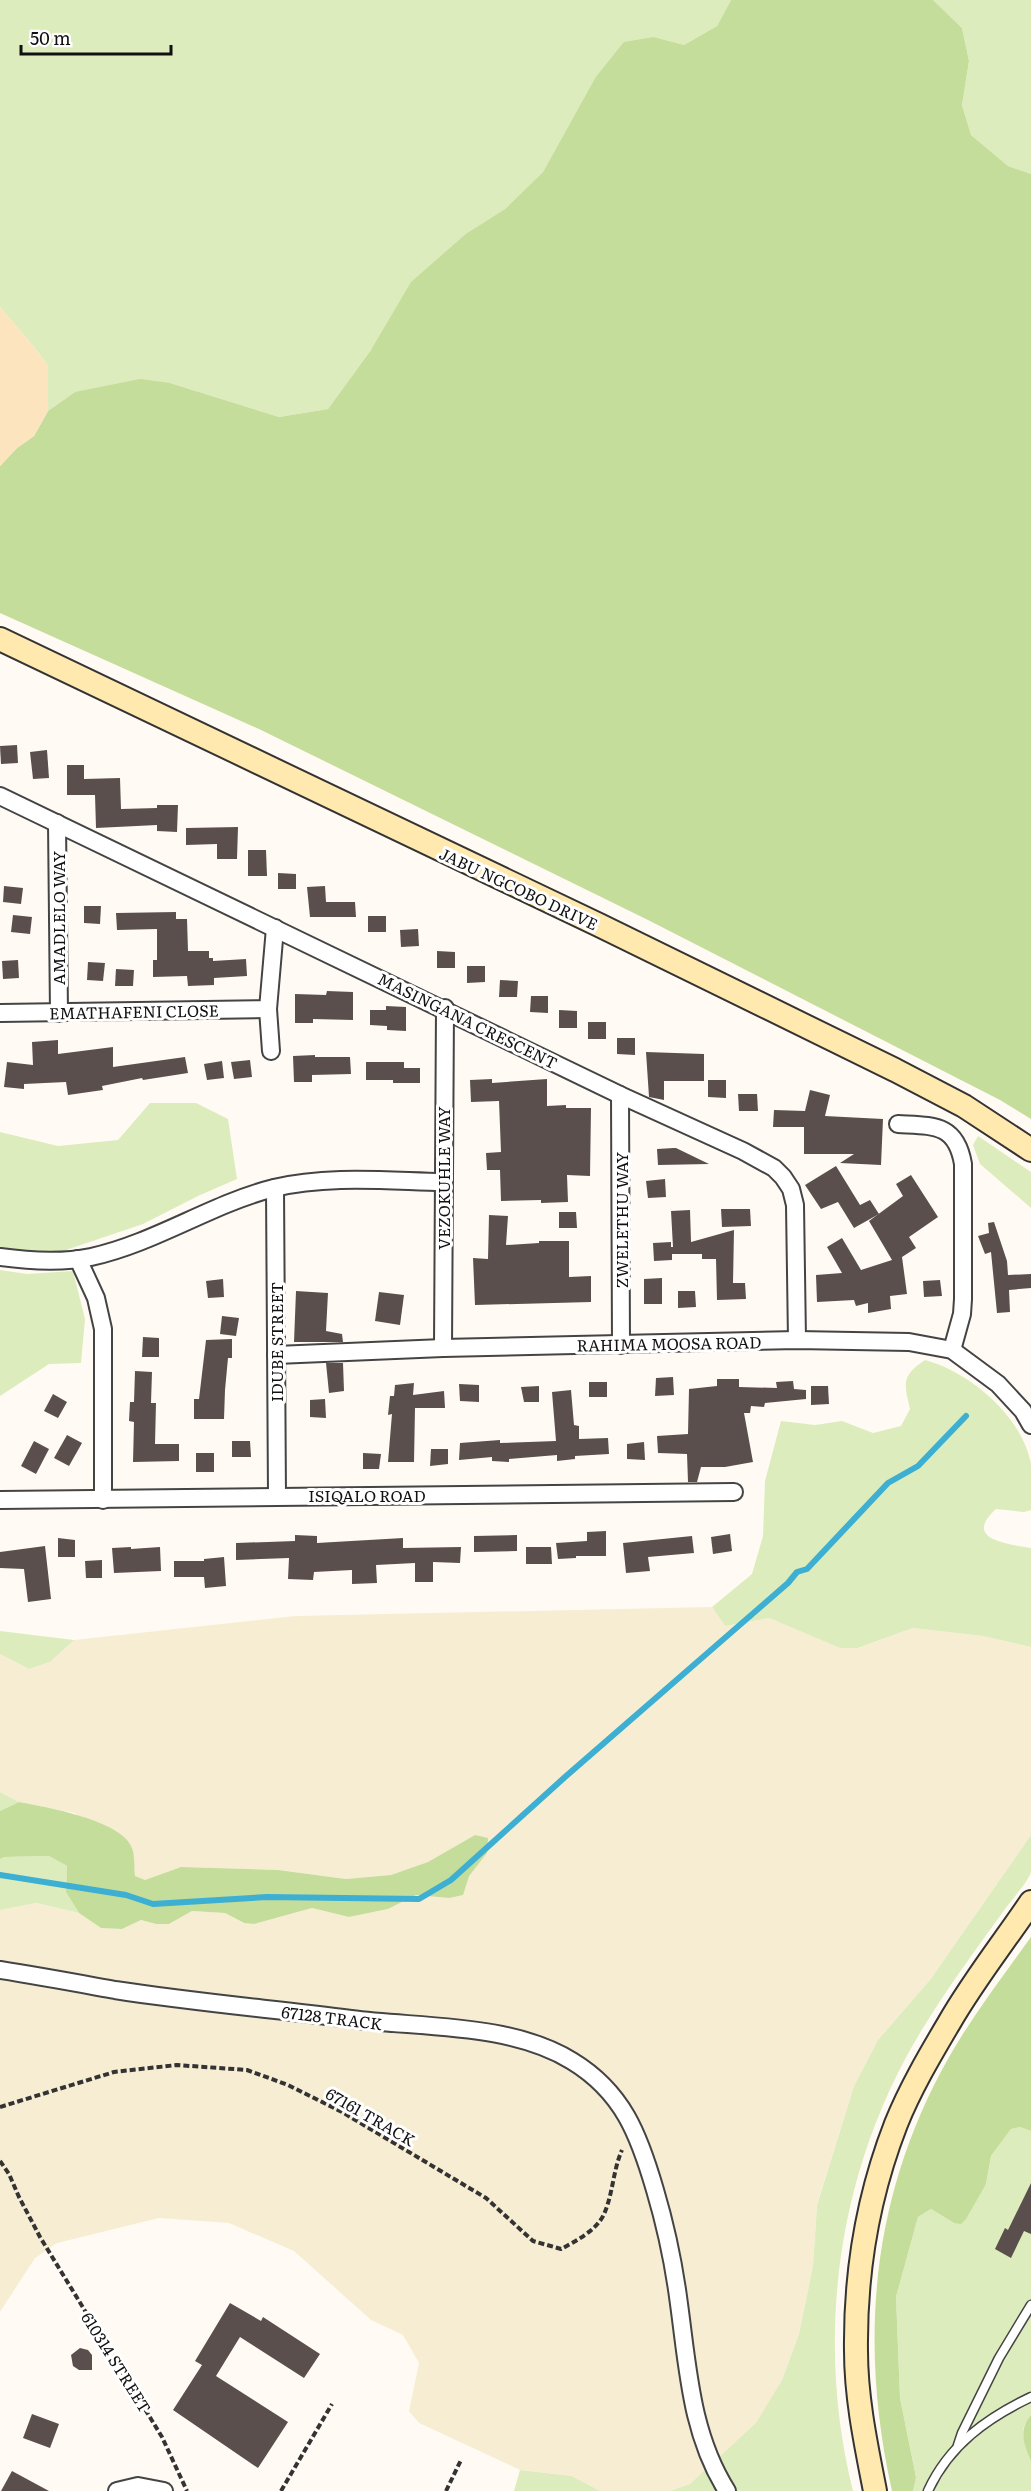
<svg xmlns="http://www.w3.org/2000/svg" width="1031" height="2491" font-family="Literata,serif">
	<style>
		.farmland { fill: #f7edd3 }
		.green { fill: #ddecbc }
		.forest { fill: #c4dd9a }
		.sand { fill: #fce4bf }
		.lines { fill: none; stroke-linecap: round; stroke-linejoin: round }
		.stream { stroke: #3cafd2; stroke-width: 6 }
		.building { fill: #5a4f4c }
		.lane-casing { stroke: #444; stroke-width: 11 }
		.street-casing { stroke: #444; stroke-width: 20 }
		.secondary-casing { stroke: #333; stroke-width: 26 }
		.path { stroke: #333; stroke-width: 4; stroke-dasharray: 6 3; stroke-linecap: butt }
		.lane { stroke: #fff; stroke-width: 8 }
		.street { stroke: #fff; stroke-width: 16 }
		.secondary { stroke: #ffe9af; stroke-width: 22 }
		.labels { text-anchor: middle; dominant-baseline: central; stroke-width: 6; stroke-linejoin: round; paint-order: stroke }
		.street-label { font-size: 16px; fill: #111; stroke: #fff }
	</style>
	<rect width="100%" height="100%" fill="#fffbf4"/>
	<!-- farmland -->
	<path class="farmland" d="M712,1607L725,1626L769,1618L840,1648H859L913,1628L983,1636L1031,1647V1835L930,1980L878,2040L854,2086L817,2204L813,2266L799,2334L782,2380L757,2423L690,2484L670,2491H600L572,2476L520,2470L419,2423L409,2411L419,2363L403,2335L371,2320L294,2251L229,2223L159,2218L57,2243L35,2258L0,2312V1910L36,1903L79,1913L101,1928L122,1929L141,1920L156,1924H169L192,1911L225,1913L243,1923L254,1924L312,1908L349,1917L388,1909L416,1895L449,1898L487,1853L475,1835L428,1862L391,1875L346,1879L278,1870L181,1867L145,1880L135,1876L132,1847L74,1813L19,1802L0,1792V1654L29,1669L50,1662L74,1640L295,1616Z"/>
	<!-- green -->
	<g class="green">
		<path d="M0,0H731L717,26L684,45L654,37L595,78L543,172L505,209L467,233L371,350L328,409L279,417L170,383L75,392L48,411V366L34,347L0,307Z"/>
		<path d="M933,0H1031V174L1008,166L971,135L962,105L969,61L962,28Z"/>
		<path d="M150,1103H196L228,1119L237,1179L198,1196L143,1224L66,1250L46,1253L0,1248V1132L58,1146L118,1140Z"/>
		<path d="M978,1136L1031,1172V1208L980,1164L973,1145Z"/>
		<path d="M0,1270L27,1274L73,1271L85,1319L81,1363L49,1364L0,1396Z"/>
		<path d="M925,1360C970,1372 1022,1416 1031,1464C1031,1478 1031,1496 1031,1510L1024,1512L996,1509C962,1540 1008,1544 1031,1548V1647L983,1636L913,1628L858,1648H840L769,1618L725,1626L712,1607L752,1574L763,1536L765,1481L781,1421L815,1425L842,1421L873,1433L901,1426L910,1409C904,1383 901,1376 925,1360Z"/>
		<path d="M0,1631L74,1640L50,1662L29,1669L0,1654Z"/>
		<path d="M0,1792L19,1802L0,1811Z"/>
		<path d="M1031,1835C1031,1846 1031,1861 1031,1872C1028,1882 1012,1899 1005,1909C977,1948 948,1987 923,2028C838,2166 814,2335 853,2491H670L690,2484L756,2423L782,2380L799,2334L813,2266L817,2205L854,2086L878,2040L930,1980Z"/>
		<path d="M49,1856L67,1866L66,1892L79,1913L36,1903L0,1910V1859L4,1857Z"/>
		<path d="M1020,2127L1031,2131V2415C1015,2434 1028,2442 1031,2461C1031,2470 1031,2482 1031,2491H913L916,2476L900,2398L896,2297L918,2217L931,2209L954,2223L986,2184L991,2156L1011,2129Z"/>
		<path d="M520,2470L572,2476L600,2491H514Z"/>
	</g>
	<!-- forest -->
	<g class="forest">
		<path d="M731,0H933L962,28L969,61L962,105L971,135L1008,166L1031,174V1119L1000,1100L648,920L259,729L0,613V466L17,448L34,436L48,411L75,392L140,379L170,383L279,417L328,409L371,350L411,282L467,233L505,209L543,172L595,78L624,42L654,37L684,45L717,26Z"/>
		<path d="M19,1802C45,1807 122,1820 132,1848C135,1856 134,1868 135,1876L145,1880L181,1867L278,1870L346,1879L391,1875L428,1862L475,1835L488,1838L487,1853L469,1876L463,1895L449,1898L416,1895L388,1909L349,1917L312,1908L254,1924L244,1923L225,1913L192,1911L169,1924H156L141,1920L122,1929L101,1928L79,1913L66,1892L67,1866L49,1856L4,1857L0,1859V1811Z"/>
		<path d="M1031,1937V2131L1020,2127L1011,2129L991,2156L986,2184L966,2219L961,2224L954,2223L931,2209L918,2217L896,2297L900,2398L916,2477L913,2491H892C858,2339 872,2193 949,2057C973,2015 1003,1976 1031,1937Z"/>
		<path d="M1031,2415V2461C1024,2444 1018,2430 1031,2415Z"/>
	</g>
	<!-- sand -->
	<path class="sand" d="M0,307L34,347L48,366V411L34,436L17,448L0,466Z"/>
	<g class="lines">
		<!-- stream -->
		<path class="stream" d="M0,1875L126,1895L153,1904L267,1897L419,1899L451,1880L565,1777L788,1583L797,1572L807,1569L888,1483L918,1466L966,1416"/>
	</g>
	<!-- building -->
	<g class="building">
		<path d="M17,745L18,763L1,764L0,746Z"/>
		<path d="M47,750L49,778L33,779L30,752Z"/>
		<path d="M67,765H84V779L120,778L121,809L157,808V805H178L177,832L157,831V825L96,828L95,795H67Z"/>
		<path d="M238,827L237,859H217V844L186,845V828Z"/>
		<path d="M248,850H266L267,876H248Z"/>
		<path d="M278,873L296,874V889H278Z"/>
		<path d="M4,886L23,888L21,904L3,902Z"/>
		<path d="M325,886L326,902H355L356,917H310L307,887Z"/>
		<path d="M84,906H101L100,924L84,923Z"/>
		<path d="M176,912V919H187L188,951H209V958H213V961L246,959L247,976L214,978V985L188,986L187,976L153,977V960H157V929L117,930L116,913Z"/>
		<path d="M13,915L32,917L30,934L11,932Z"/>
		<rect x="368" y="916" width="18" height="16"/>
		<path d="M418,929L419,946L401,947L400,930Z"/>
		<path d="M437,951L455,952V968H437Z"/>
		<path d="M18,960L19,978L3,979L2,961Z"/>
		<path d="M88,962L105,963L103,981L87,980Z"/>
		<path d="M467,966H485V982L467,983Z"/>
		<path d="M116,969L134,970L133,986H115Z"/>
		<path d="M500,980L518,981L517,997H499Z"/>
		<path d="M327,991L353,992V1020L313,1019V1023H295V994L326,995Z"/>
		<path d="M531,996H548V1013L530,1012Z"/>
		<path d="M386,1006L406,1007V1031L387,1030V1026L370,1025V1010H386Z"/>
		<path d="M559,1010L577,1011V1028H559Z"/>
		<rect x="588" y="1022" width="18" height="17"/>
		<path d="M617,1038H635V1055L617,1054Z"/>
		<path d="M58,1040V1054L113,1047V1067L185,1057L188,1073L143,1080L142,1078L102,1086L103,1090L68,1095L66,1082L24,1084V1089L4,1087L7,1062L33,1065L32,1042Z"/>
		<path d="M646,1052L704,1054V1081H664V1100L649,1097Z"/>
		<path d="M315,1055V1057H350L351,1074L312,1075V1082H294L293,1056Z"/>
		<path d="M250,1060L252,1077L234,1079L231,1062Z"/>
		<path d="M222,1061L224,1078L207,1080L204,1064Z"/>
		<path d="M366,1062H404V1068H420V1083H393V1080H366Z"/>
		<path d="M492,1079V1083L547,1079V1106L566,1105V1108H591L590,1176L567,1175L568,1202L541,1203V1200L501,1201L500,1170H487L486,1153L501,1152L499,1101L471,1102L470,1080Z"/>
		<path d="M708,1080H726V1098L708,1097Z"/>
		<path d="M810,1090L830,1095L825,1116L883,1119L881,1165L840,1163L854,1154H804V1127H773L774,1110L805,1111Z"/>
		<path d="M738,1094H757L758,1111H739Z"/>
		<path d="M674,1148H676L709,1164L658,1165L657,1149Z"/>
		<path d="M836,1166L860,1205L870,1200L879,1214L854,1228L838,1202L821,1209L805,1185Z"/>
		<path d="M911,1175L938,1217L909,1237L916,1248L902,1257L907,1294L890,1296L891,1309L868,1313V1303L856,1306L854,1300L817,1302L816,1275L842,1273L827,1247L842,1238L861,1270L892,1260L869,1221L903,1196L896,1184Z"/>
		<path d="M665,1179L666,1197L648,1198L646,1181Z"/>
		<path d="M721,1209H750L751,1226L722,1227Z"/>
		<path d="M690,1210L691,1242L734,1230L733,1283H745L746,1299L717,1300L716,1259H702V1254H672V1260L654,1261L653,1243L671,1242V1247H673L671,1211Z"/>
		<path d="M559,1212H576L577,1228H559Z"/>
		<path d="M489,1215L508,1216L506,1245L539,1243V1241H569V1277L591,1276V1302L475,1305L473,1258L488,1259Z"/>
		<path d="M994,1222L1007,1261L1008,1275L1031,1274V1288L1009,1290L1010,1312L997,1313L991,1252L985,1254L978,1236L989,1233L988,1223Z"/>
		<path d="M662,1278V1304H644V1279Z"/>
		<path d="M223,1279L224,1297L208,1298L206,1281Z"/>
		<path d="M940,1280L942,1296L924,1297L923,1281Z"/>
		<path d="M296,1291L328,1293L326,1331L342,1334L343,1342H294Z"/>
		<path d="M678,1291H695L696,1307L678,1308Z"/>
		<path d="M379,1292L404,1295L400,1325L375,1321Z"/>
		<path d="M222,1316L239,1318L236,1336L220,1334Z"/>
		<path d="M143,1337L159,1338V1357H142Z"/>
		<path d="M232,1339V1358H228L225,1390L224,1419H194V1399H199L206,1340Z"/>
		<path d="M326,1363H343L344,1391L329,1393Z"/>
		<path d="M135,1371L152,1372L151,1403H156L155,1444H179V1461L133,1462L134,1422L129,1421L130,1402H134Z"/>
		<path d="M673,1377L674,1395L655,1396L656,1378Z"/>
		<path d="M717,1379H739V1387L777,1388L776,1382L793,1381L794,1389L806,1390V1399L765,1403L764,1407L751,1406L750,1413H744L753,1462L725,1467H701L697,1482H688L687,1454L658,1453L657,1436L688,1434L689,1389L717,1386Z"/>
		<rect x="589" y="1382" width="18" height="15"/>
		<path d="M414,1383L413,1395L444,1391L445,1408H415L414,1462H388L392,1414L388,1415L390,1396H394L395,1385Z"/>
		<path d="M459,1384L479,1385V1402L460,1401Z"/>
		<path d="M539,1386V1402H524L521,1387Z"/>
		<path d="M811,1386H828L829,1404L811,1405Z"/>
		<path d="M571,1390L574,1425L579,1426V1439L608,1438L609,1454L575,1456V1459L557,1461V1455L509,1459V1462L492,1461V1457L459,1460L460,1443L500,1440V1443L556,1441L552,1392Z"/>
		<path d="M53,1394L67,1402L58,1418L44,1411Z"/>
		<path d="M325,1399L326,1418L310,1417V1400Z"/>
		<path d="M67,1435L82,1443L69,1466L54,1458Z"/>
		<path d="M34,1441L49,1449L36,1474L21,1466Z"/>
		<path d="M232,1441H250L251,1457H232Z"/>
		<path d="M644,1442L645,1460L627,1459V1444Z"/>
		<path d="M431,1449H448V1464L430,1466Z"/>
		<rect x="196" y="1453" width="18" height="19"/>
		<path d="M363,1453L381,1454L379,1469H363Z"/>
		<path d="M606,1531V1556H576V1558L558,1559L556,1543L587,1541V1532Z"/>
		<path d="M730,1534L732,1551L713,1554L711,1537Z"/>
		<path d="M295,1535L317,1536V1543L403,1538V1548L461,1547L460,1563L433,1562V1582H415V1563L376,1565L377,1583L352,1584V1570L314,1572L313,1580L288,1579L289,1558L236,1560V1543L295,1541Z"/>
		<path d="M517,1535V1551L474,1552V1536Z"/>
		<path d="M692,1536L694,1553L648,1557L650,1571L626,1573L623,1543Z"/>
		<path d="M58,1538L75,1540V1557H58Z"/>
		<path d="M45,1546L51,1599L28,1602L24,1569L0,1568V1552Z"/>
		<path d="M131,1547V1549L160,1547L161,1571L114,1573L112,1548Z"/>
		<path d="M526,1547H551L552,1564H526Z"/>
		<path d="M224,1557L226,1586L205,1588L204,1577H174V1561H204V1559Z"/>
		<path d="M102,1560V1578H86L85,1561Z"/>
		<path d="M1031,2183V2234L1024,2231L1011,2258L995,2249L1005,2228L1008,2230Z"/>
		<path d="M230,2303L261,2321L263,2317L320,2354L304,2378L240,2337L216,2376L288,2422L258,2468L173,2410L202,2365L195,2361Z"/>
		<path d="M80,2348L88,2350L92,2355V2370H79L73,2366L71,2355Z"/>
		<path d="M32,2414L59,2424L50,2448L23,2438Z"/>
		<path d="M12,2471L49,2491H1Z"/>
	</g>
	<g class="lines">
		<!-- lane casing -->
		<g class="lane-casing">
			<g id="lane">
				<path d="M958,2445L962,2433L999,2358L1031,2305"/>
				<path d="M928,2491C949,2445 987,2418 1031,2397"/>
			</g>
		</g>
		<!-- street casing -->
		<g class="street-casing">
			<g id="street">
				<path d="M0,796L620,1095L743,1151L774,1168L783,1177L791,1189L795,1205L797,1340"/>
				<path d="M57,823L59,1013"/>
				<path d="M268,1009L271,1051"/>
				<path d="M0,1013L268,1009L275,928"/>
				<path d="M620,1095L621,1345"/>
				<path d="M898,1124C933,1126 956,1123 963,1164V1299L962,1314L952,1350"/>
				<path d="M275,1188L277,1496"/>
				<path d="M0,1257C29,1261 62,1263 91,1257C155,1243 211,1204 274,1188C328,1175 388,1181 443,1182"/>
				<path d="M78,1259L96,1298L103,1329V1500"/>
				<path d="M443,1348L445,1008"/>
				<path d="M276,1355L443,1348L797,1340L909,1342L952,1350L998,1384L1023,1411L1031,1425"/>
				<path d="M0,1500L734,1492"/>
				<path d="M0,1970C38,1976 76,1983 115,1990C193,2002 272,2009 351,2019C421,2028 511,2023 572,2061C623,2092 639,2135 655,2190C666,2227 674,2265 679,2304C688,2369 691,2434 727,2491"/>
				<path d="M117,2491L138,2486L164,2491"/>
			</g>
		</g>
		<!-- secondary casing -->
		<g class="secondary-casing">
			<g id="secondary">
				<path d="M0,639L599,925L895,1070L964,1106L1031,1150"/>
				<path d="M875,2491C866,2445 856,2398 856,2351C855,2274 868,2196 896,2124C910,2089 930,2055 949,2023C973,1981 1004,1942 1031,1902"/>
			</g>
		</g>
		<!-- path -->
		<g class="path">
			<path d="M0,2107L114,2072L177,2065L247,2070L288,2085L342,2112L486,2198L533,2241L561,2249C576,2241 597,2230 604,2214C613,2194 613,2170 622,2150"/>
			<path d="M0,2161L9,2174L19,2197L40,2237L162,2437L187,2491"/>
			<path d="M281,2491L332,2404"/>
			<path d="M446,2491L461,2460"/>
		</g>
		<!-- lane -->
		<use href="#lane" class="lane"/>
		<!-- street -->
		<use href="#street" class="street"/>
		<!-- secondary -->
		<use href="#secondary" class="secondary"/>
	</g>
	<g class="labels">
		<!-- street labels -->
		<g class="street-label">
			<text transform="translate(519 888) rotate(25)">JABU NGCOBO DRIVE</text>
			<text transform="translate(58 918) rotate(-90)">AMADLELO WAY</text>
			<text transform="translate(134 1011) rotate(-1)">EMATHAFENI CLOSE</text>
			<text transform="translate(468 1020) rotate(26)">MASINGANA CRESCENT</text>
			<text transform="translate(443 1178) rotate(-90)">VEZOKUHLE WAY</text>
			<text transform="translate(621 1220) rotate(-90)">ZWELETHU WAY</text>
			<text transform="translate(276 1342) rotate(-90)">IDUBE STREET</text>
			<text transform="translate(669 1343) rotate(-1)">RAHIMA MOOSA ROAD</text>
			<text x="367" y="1495">ISIQALO ROAD</text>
			<text transform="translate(332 2017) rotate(7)">67128 TRACK</text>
			<text transform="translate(371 2116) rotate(30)">67161 TRACK</text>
			<text transform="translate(117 2362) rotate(58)">610314 STREET</text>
		</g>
	</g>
	<!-- scale -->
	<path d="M21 45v9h150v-9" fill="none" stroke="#111111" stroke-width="3"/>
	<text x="30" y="45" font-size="18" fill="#111111" stroke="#ffffff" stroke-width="4.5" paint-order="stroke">50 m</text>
</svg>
